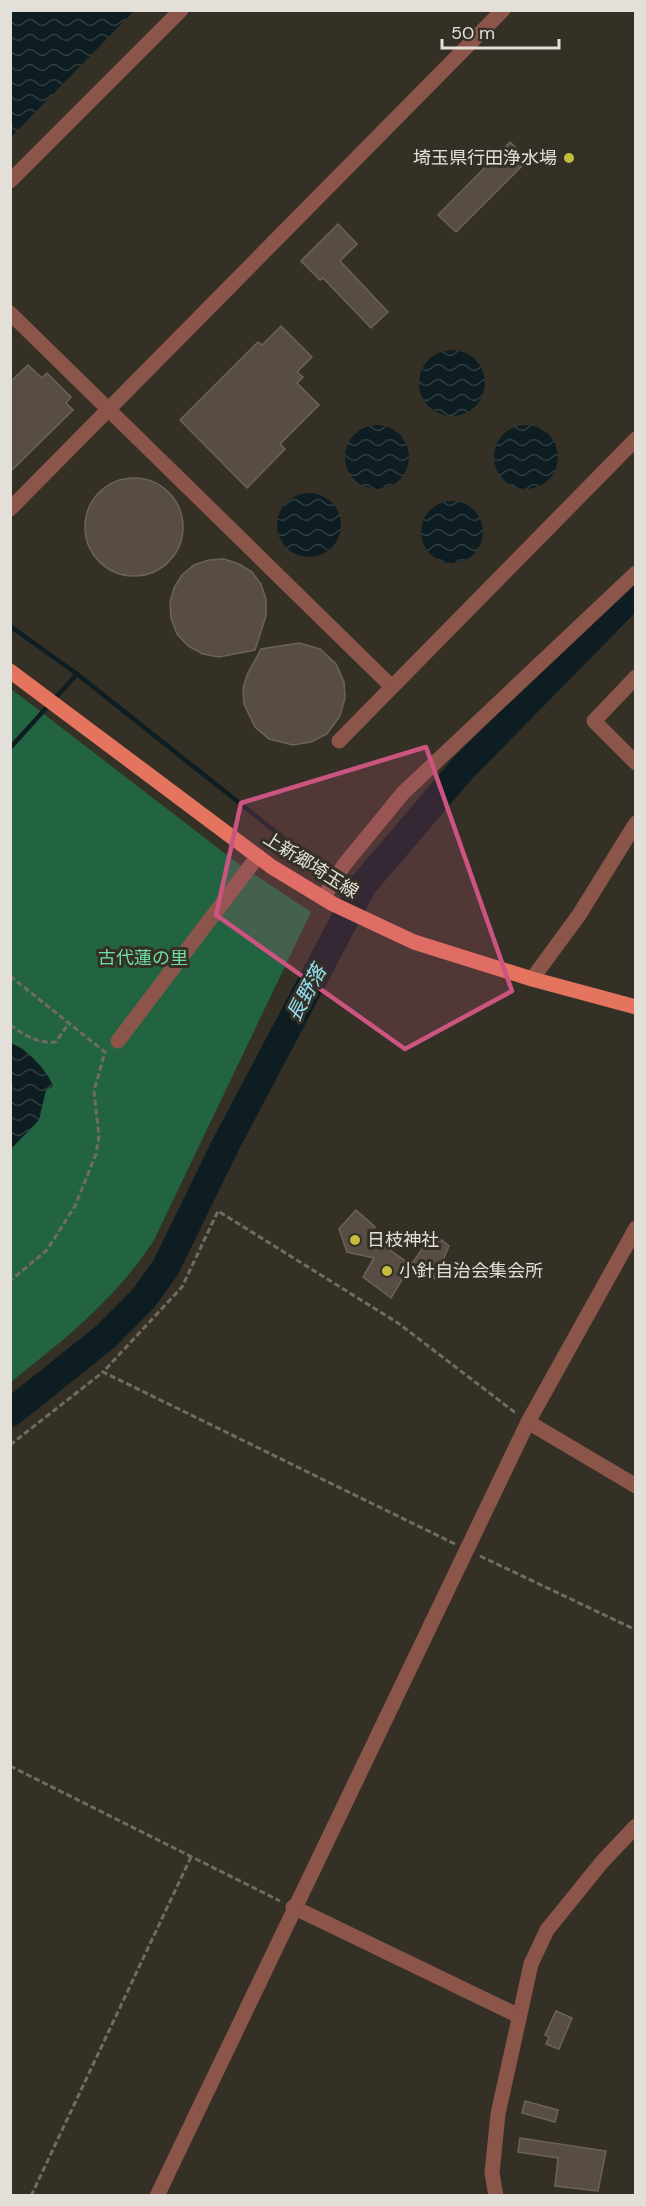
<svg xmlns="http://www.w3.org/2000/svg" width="646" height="2206" font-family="'DM Sans','Noto Sans JP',sans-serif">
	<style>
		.green { fill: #226442 }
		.water { fill: url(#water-waves) }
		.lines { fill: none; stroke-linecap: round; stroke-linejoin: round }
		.stream { stroke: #0e1d21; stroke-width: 4.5 }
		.river { stroke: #0e1d21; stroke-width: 28 }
		.building { fill: #574d44; stroke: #6d6259; stroke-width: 1.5 }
		.path { stroke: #6f6c62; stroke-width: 3; stroke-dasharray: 6 3; stroke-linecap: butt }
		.minor { stroke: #8c5549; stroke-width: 15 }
		.major { stroke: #e4745e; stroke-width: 15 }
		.marked { fill: #cc5481; fill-opacity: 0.2; stroke: #cc5481; stroke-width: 4.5; stroke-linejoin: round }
		.poi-dot { fill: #c4bc3d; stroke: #343025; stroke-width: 2 }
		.labels { text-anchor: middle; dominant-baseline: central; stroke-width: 6; stroke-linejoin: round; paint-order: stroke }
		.poi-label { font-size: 18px; fill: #e2e0d9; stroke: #343025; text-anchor: start }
		.street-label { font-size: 18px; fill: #e2e0d9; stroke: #343025 }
		.park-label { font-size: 18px; fill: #6cde9e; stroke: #343025 }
		.water-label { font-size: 20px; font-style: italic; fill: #92e1f7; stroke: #343025 }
	</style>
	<defs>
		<pattern id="water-waves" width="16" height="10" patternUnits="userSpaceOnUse" patternTransform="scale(1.5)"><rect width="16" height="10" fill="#0e1d21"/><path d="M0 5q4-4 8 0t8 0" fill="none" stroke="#313e41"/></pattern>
	</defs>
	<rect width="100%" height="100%" fill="#343025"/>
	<!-- green -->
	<path class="green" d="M10,688L240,865L311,912L154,1240C115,1300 66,1338 11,1382Z"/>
	<!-- water -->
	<g class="water">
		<path d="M11,10L134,11L11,137L10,11Z"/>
		<circle cx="452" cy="383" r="33"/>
		<circle cx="526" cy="457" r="32"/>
		<circle cx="377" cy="457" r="32"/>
		<circle cx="309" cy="525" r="32"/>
		<circle cx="452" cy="532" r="31"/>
		<path d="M11,1043C25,1047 48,1071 53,1086L46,1090L39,1120L11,1149Z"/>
	</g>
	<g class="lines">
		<!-- stream -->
		<g class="stream">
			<path d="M10,626L77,674L291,844L363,885"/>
			<path d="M10,748L77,674"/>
		</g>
		<!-- river -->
		<path class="river" d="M10,1413L105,1337L143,1299L166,1267L225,1146L363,885L463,768L636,592"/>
	</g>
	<!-- building -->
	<g class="building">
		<path d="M510,142L528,160L456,232L438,215Z"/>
		<path d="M338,224L357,244L340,261L388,312L371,328L323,278L320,280L301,261Z"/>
		<path d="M281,326L312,357L297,372L303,377L297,383L319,405L280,444L285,449L247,488L180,420L258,342L262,345Z"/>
		<path d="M28,365L42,378L47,373L71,397L66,403L73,410L10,472V382Z"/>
		<circle cx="134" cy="527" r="49"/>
		<path d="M224,559L239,564L252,572L261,584L266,599V616L255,650L219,657L203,654L188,646L177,634L171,618L170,602L174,588L182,575L194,565L209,560Z"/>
		<path d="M299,643L320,649L336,664L344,682L345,698L340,716L327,734L311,742L293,745L269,739L255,727L244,704L243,688L247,675L261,649Z"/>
		<path d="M356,1210L375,1227L370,1236L411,1265L391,1298L363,1277L374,1258L347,1252L339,1229Z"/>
		<path d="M433,1233L449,1246L435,1279L411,1265Z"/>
		<path d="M556,2011L572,2018L559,2049L546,2044L549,2037L545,2035Z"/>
		<path d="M525,2101L558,2110L555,2122L522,2113Z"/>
		<path d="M520,2138L606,2151L598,2191L555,2186L558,2158L518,2152Z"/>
	</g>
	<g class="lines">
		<!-- path -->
		<g class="path">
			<path d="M10,976L105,1052L94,1091L99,1136L96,1154L75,1206L47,1250L10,1281"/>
			<path d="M10,1025C25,1035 37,1044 56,1042L69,1023"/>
			<path d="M10,1445L103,1372"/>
			<path d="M455,1544L103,1372L182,1287L218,1211L398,1323L517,1414"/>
			<path d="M480,1556L636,1630"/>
			<path d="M10,1766L280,1901"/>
			<path d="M31,2196L191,1857"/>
		</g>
		<!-- minor -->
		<g class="minor">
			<path d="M10,181L181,10"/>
			<path d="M10,313L392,687"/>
			<path d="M10,509L503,10"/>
			<path d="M636,677L594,721L636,763"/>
			<path d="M339,741L636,439"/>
			<path d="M323,898L344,865L403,793L636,573"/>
			<path d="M532,979L579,915L636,823"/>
			<path d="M118,1041L258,856"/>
			<path d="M528,1422L636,1486"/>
			<path d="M293,1907L519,2016"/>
			<path d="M157,2196L528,1422L636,1228"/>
			<path d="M496,2196L492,2173L498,2114L531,1964L547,1930L602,1862L636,1826"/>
		</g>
		<!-- major -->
		<path class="major" d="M10,671L272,867L333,904L414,942L532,979L636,1007"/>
	</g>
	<!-- marked area -->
	<path class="marked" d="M426,747L512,991L405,1049L216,915L241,803Z"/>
	<!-- markers -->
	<g class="poi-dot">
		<circle cx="569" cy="158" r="6"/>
		<circle cx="355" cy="1240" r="6"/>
		<circle cx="387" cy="1271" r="6"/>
	</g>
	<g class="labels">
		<!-- poi labels -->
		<g class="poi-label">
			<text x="557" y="158" text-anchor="end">埼玉県行田浄水場</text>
			<text x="367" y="1240">日枝神社</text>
			<text x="399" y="1271">小針自治会集会所</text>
		</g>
		<!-- street labels -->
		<g class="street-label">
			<text transform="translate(311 865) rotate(32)">上新郷埼玉線</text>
		</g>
		<!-- park labels -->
		<g class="park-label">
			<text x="143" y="958">古代蓮の里</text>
		</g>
		<!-- water labels -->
		<g class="water-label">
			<text transform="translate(306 993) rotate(-62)">長野落</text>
		</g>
	</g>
	<!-- border -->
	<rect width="646" height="2206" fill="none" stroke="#e2e0d9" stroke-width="24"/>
	<!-- scale -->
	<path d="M442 39v9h117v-9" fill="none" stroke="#e2e0d9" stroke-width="3"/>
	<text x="451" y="39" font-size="18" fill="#e2e0d9" stroke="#343025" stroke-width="4.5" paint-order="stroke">50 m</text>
</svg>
